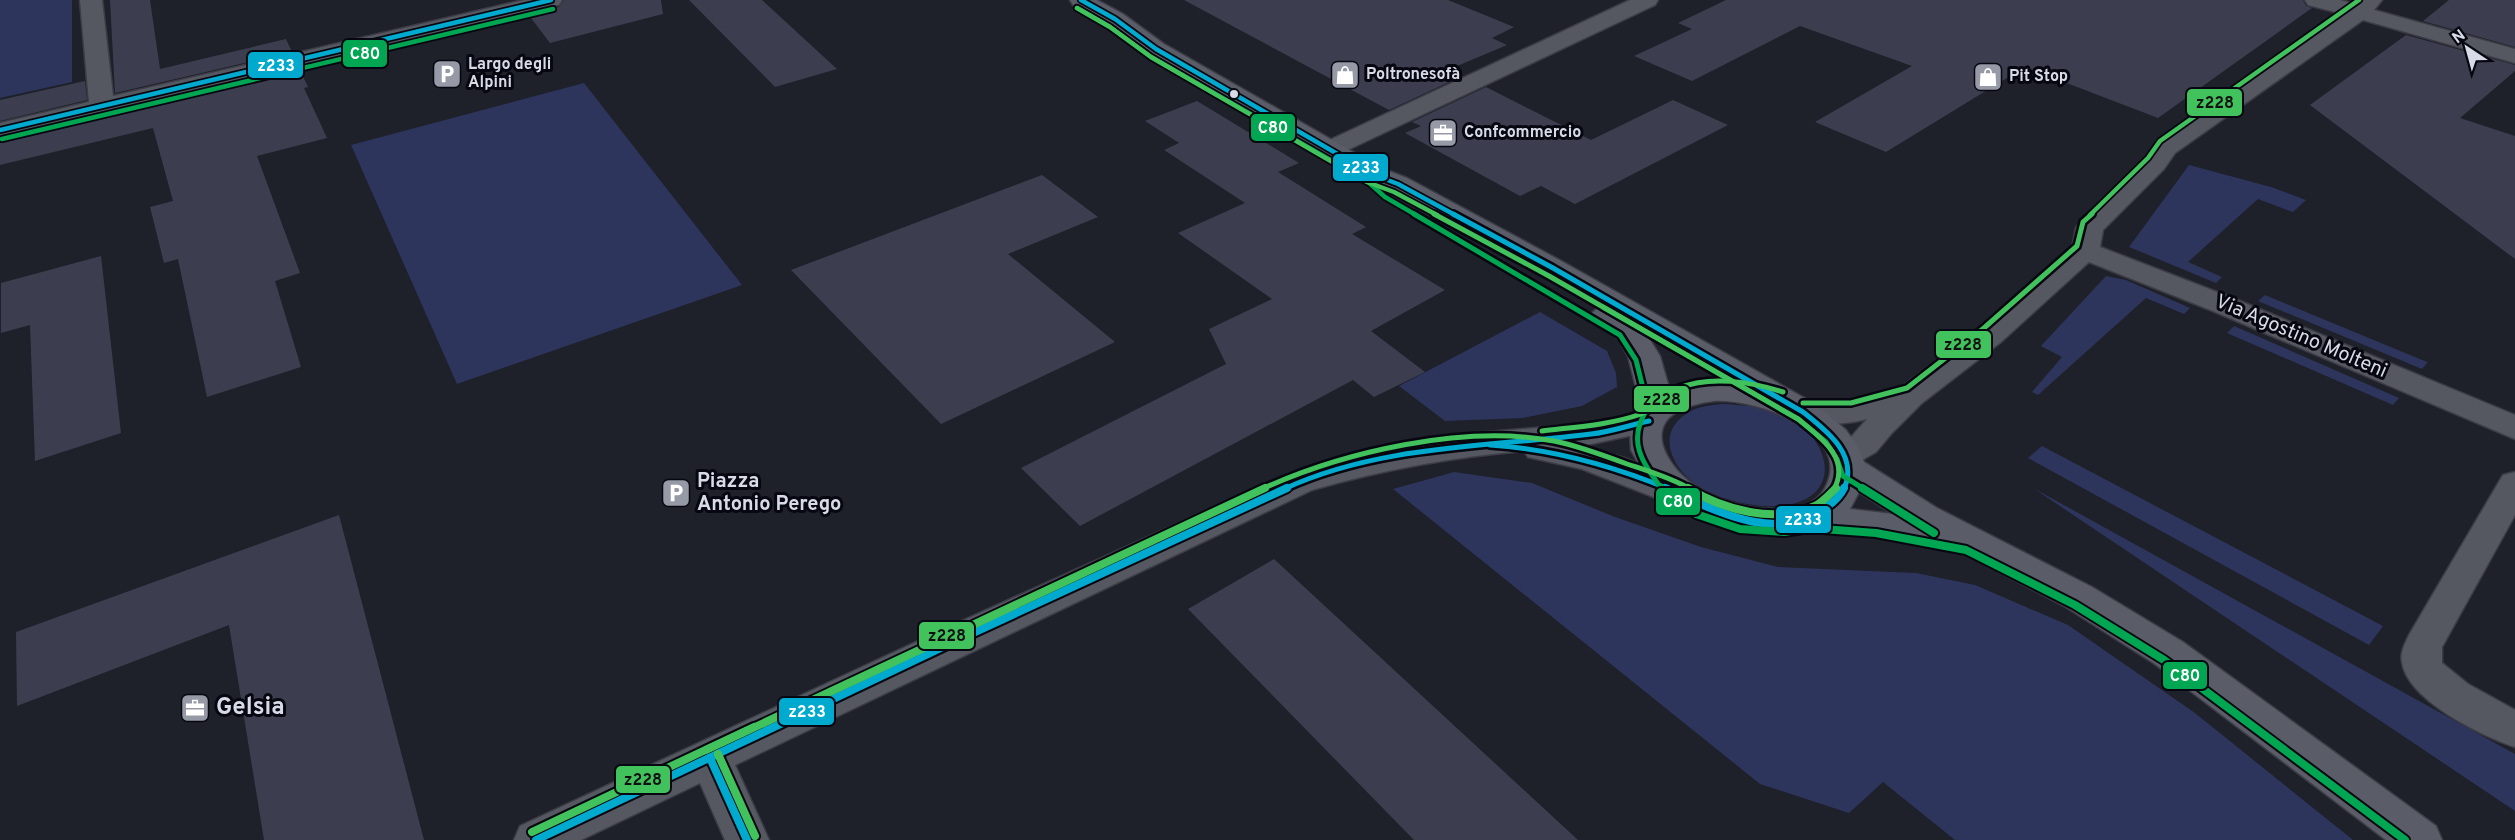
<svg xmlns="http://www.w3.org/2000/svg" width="2515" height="840" font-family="Overpass,sans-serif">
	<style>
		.green { fill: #2e355c }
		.building { fill: #3c3e4f }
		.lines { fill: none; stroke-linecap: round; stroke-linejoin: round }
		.minor-casing { stroke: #3b3c45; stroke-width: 3 }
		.major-casing { stroke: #3b3c45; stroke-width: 3 }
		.minor { fill: #565861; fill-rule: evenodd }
		.major { fill: #5a5c68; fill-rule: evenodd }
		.bus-1-far2-casing { stroke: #060710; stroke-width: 8 }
		.bus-1-far1-casing { stroke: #060710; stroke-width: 10 }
		.bus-1-casing { stroke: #060710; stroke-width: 12 }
		.bus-2-far2-casing { stroke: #060710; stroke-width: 8 }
		.bus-2-far1-casing { stroke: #060710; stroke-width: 10 }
		.bus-2-casing { stroke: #060710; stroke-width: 12 }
		.bus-3-far2-casing { stroke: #060710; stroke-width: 8 }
		.bus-3-far1-casing { stroke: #060710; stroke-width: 10 }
		.bus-3-casing { stroke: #060710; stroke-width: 12 }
		.bus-1-far2 { stroke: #00a9ce; stroke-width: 4.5 }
		.bus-1-far1 { stroke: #00a9ce; stroke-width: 5 }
		.bus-1 { stroke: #00a9ce; stroke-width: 8 }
		.bus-2-far2 { stroke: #00a651; stroke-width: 4.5 }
		.bus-2-far1 { stroke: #00a651; stroke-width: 5 }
		.bus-2 { stroke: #00a651; stroke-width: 8 }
		.bus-3-far2 { stroke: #42c25c; stroke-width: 4.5 }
		.bus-3-far1 { stroke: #42c25c; stroke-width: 5 }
		.bus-3 { stroke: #42c25c; stroke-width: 8 }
		.bus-dot { fill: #d7dbe8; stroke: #060710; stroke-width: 2 }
		.labels { text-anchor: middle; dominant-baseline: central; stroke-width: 6; stroke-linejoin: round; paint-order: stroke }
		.far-poi-label { font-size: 16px; font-weight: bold; fill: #d7dbe8; stroke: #060710; text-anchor: start }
		.street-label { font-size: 20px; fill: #d7dbe8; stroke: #060710 }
		.poi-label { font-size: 20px; font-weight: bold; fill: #d7dbe8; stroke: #060710; text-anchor: start }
		.near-poi-label { font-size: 24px; font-weight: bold; fill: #d7dbe8; stroke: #060710; text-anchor: start }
		.line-badge { stroke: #060710; stroke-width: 2 }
		.badge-label { font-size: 16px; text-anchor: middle; font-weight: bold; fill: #fff }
		.pale-badge-label { font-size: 16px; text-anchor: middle; font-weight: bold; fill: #111 }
	</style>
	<rect width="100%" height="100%" fill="#1e202a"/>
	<!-- green -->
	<g class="green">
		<path d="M0,0H72V82L0,98Z"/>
		<path d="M584,83L742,285L457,384L351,145Z"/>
		<path d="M2189,165L2271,187L2306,200L2293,212L2258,199L2188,262L2222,277L2216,283L2129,247Z"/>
		<path d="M2106,276L2126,280L2190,308L2184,314L2146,298L2038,395L2032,392L2062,357L2041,346Z"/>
		<path d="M2265,295L2427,362H2428L2422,369L2258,301Z"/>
		<path d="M1540,312L1607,351L1616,373L1617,387L1582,406L1523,418L1445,421L1399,386Z"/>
		<path d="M2234,326L2399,398L2393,405L2227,333Z"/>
		<path d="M1722,404C1744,405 1769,407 1788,419C1796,424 1808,431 1813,438C1834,466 1827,496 1792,504C1764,510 1732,503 1707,491C1673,474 1649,430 1695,409C1703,406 1713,405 1722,404Z"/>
		<path d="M2042,446L2383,626L2369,645L2028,458Z"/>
		<path d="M1454,472L1532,483L1615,517L1701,547L1778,567L1916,573L1975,585L2068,625L2195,713L2353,840H1955L1883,782L1849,813L1760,784L1393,489Z"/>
		<path d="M2033,488L2515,754V811Z"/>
	</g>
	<!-- building -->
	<g class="building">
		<path d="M110,0H150L160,69L286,39L292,52L115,93Z"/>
		<path d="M564,0H661L663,14L550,43L528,14L559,7Z"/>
		<path d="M689,0H762L837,69L775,87Z"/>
		<path d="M1184,0H1448L1514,27L1492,38L1507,45L1450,69L1462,76L1389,110Z"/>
		<path d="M1726,0H2303L2306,6L2312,8L2158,118L2025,67L1886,152L1815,122L1912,66L1800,26L1692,81L1634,56L1692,29L1678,23Z"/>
		<path d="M2449,0H2515V47L2423,21Z"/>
		<path d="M2406,35L2515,65V71L2460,118L2515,136V259L2310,105Z"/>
		<path d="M299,68L308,87L304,88L327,138L257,156L300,273L275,281L301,367L207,397L178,259L164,263L150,207L173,201L153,128L0,165V139Z"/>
		<path d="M85,81L87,100L0,121V100Z"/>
		<path d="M1486,87L1591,140L1673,100L1728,125L1575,204L1541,186L1520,196L1405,133L1421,126L1412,122Z"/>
		<path d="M1197,101L1299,163L1278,172L1366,227L1352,234L1445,290L1371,331L1425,372L1374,397L1353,380L1080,526L1021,468L1226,364L1209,329L1272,299L1178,233L1245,203L1164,150L1179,143L1145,121Z"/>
		<path d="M1042,175L1098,217L1008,254L1115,342L941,424L791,270Z"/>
		<path d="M101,256L121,433L35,461L30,325L1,333V283Z"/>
		<path d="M339,515L424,840H264L229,625L17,706L16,632Z"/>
		<path d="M1274,559L1578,840H1414L1188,609Z"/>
	</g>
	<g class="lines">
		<!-- minor casing -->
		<g class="minor-casing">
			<g id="minor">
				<path d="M80,0H102L113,96L524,0H562L559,5L551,6L0,137V123L89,102Z"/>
				<path d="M1630,0H1658L1655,5L1339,154L1330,157L1321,154L1317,149L1321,144Z"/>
				<path d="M2305,0H2340L2355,4L2359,0H2382L2374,10L2515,49V63L2363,20L2175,153L2164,169L2103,230L2100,247L2235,299L2515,415V439L2213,311L2089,262L2001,342L1922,403L1891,434L1876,452L1857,463L1845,466L1833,463L1828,455L1833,447L1852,436L1867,419C1844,425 1815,426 1791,420L1787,412L1791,404L1803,401H1852L1899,389L1979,328L2072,248L2076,228L2080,222L2146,159L2157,143L2343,14L2308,5Z"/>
				<path d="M1649,410L1661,413L1666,421L1661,429L1582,446L1624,458L1693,485L1699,494L1693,503L1681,506L1669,503L1582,469L1528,457L1524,451C1452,457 1382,470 1312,490L735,765L769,840H725L700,783L581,840H514L520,826L931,635L1288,474L1364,451L1465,434L1593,423Z"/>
				<path d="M2515,472V515L2442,647V663L2468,684L2515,710V747C2482,736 2407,700 2402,662C2400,652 2405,644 2409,635L2503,475Z"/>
			</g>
		</g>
		<!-- major casing -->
		<g class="major-casing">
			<path id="major" d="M1070,0H1097L1123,14L1164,44L1381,168L1407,178L1563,262L1815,404L1846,430L1858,447L1864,462L1937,508L2092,587L2183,642L2436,826L2442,840H2386L2155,664L2066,607L1948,545L1938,548L1877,537L1806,531L1791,535H1762L1719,525L1690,515L1666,501L1650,484L1631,450L1630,428L1641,408L1628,356L1619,340L1591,314L1599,307L1389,190L1363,180L1148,54L1107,24L1073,5ZM1647,335L1724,380L1704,382L1670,391L1660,356ZM1714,401C1753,398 1853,431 1826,486C1817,506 1796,509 1776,509C1747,509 1713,501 1690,482C1675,471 1653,444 1665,423C1673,409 1698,403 1714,401ZM1859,492L1893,514L1850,509Z"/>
		</g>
		<!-- minor -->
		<use href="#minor" class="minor"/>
		<!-- major -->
		<use href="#major" class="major"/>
		<!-- bus-1-far2 casing -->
		<g class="bus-1-far2-casing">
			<g id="bus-1-far2">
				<path d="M1081,0L1115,19L1156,49L1372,174L1398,184L1455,215"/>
				<path d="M0,130L551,0"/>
			</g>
		</g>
		<!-- bus-1-far1 casing -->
		<g class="bus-1-far1-casing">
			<g id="bus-1-far1">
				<path d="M1453,214L1553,268L1803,412C1827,431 1859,455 1844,489"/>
				<path d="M1490,445C1553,449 1611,465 1669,489"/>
				<path d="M1284,489C1379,445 1488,447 1591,434C1610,432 1630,425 1649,421"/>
			</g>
		</g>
		<!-- bus-1 casing -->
		<g class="bus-1-casing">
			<g id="bus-1">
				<path d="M1665,488C1711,508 1774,544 1822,510C1832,504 1839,498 1844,488"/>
				<path d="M710,758L747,840"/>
				<path d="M536,840L945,646L1287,488"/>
			</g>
		</g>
		<!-- bus-2-far2 casing -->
		<g class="bus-2-far2-casing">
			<g id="bus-2-far2">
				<path d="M1077,8L1110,27L1151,57L1367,181L1385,197L1416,215"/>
				<path d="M2,139L553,9"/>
			</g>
		</g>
		<!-- bus-2-far1 casing -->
		<g class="bus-2-far1-casing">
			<g id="bus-2-far1">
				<path d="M1414,214L1620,335L1636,360L1648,408C1626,440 1642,462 1662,489"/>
				<path d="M1603,307L1798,419L1826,442L1837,459L1843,476L1864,489"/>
			</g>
		</g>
		<!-- bus-2 casing -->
		<g class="bus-2-casing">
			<g id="bus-2">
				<path d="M1661,488L1696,514L1740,529L1784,532L1809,528L1876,533L1966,550L2075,605L2164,660L2405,840"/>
				<path d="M1862,488L1934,533"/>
			</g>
		</g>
		<!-- bus-3-far2 casing -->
		<g class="bus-3-far2-casing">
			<g id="bus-3-far2">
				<path d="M1077,8L1110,27L1151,57L1367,182L1394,192L1437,215"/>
				<path d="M2090,215L2148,158L2160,141L2359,0"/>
			</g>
		</g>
		<!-- bus-3-far1 casing -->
		<g class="bus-3-far1-casing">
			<g id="bus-3-far1">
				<path d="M1434,214L1549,276L1798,419C1820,437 1851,458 1834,489"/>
				<path d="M1803,403H1851L1907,388L1984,328L2077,246L2083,222L2092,214"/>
				<path d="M1542,431C1575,427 1610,425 1641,414C1651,410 1667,394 1679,388C1711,375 1752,382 1783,392"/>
				<path d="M1262,489C1343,452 1464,424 1554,441C1579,446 1603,455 1627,464C1648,471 1672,478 1690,489"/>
			</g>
		</g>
		<!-- bus-3 casing -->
		<g class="bus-3-casing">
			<g id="bus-3">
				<path d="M1688,488C1723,510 1775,524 1815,506C1822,503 1830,494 1836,488"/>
				<path d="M706,750L1265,488"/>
				<path d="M718,754L755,836"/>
				<path d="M532,832L754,727"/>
			</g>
		</g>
		<!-- bus-1-far2 -->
		<use href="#bus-1-far2" class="bus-1-far2"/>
		<!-- bus-1-far1 -->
		<use href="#bus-1-far1" class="bus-1-far1"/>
		<!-- bus-1 -->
		<use href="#bus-1" class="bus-1"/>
		<!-- bus-2-far2 -->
		<use href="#bus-2-far2" class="bus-2-far2"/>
		<!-- bus-2-far1 -->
		<use href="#bus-2-far1" class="bus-2-far1"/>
		<!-- bus-2 -->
		<use href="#bus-2" class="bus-2"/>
		<!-- bus-3-far2 -->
		<use href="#bus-3-far2" class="bus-3-far2"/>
		<!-- bus-3-far1 -->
		<use href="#bus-3-far1" class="bus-3-far1"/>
		<!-- bus-3 -->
		<use href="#bus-3" class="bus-3"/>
	</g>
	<!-- icons -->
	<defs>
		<g id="parking-square" transform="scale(1.5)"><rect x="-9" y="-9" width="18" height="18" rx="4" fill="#969aa6" stroke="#060710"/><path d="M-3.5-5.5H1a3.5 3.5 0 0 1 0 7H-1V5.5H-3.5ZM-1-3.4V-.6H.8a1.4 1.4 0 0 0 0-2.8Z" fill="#fff"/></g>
		<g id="shop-square" transform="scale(1.5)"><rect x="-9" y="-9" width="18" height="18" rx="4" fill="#969aa6" stroke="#060710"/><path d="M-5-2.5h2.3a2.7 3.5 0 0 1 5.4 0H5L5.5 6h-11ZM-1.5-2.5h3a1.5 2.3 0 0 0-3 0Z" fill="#fff"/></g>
		<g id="office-square" transform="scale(1.5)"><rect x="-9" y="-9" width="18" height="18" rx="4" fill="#969aa6" stroke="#060710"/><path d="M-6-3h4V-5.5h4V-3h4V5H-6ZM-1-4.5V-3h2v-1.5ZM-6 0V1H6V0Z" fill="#fff"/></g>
	</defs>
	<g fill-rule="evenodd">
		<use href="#parking-square" x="447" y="74"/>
		<use href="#shop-square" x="1345" y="75"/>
		<use href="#shop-square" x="1988" y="77"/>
		<use href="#office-square" x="1443" y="133"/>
		<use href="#parking-square" x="676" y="493"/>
		<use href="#office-square" x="195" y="708"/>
	</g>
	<!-- markers -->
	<circle class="bus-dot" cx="1234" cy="94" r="5"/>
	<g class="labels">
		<!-- far-poi labels -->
		<g class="far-poi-label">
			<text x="468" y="65">Largo degli<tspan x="468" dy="18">Alpini</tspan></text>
			<text x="1366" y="75">Poltronesofà</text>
			<text x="2009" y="77">Pit Stop</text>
			<text x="1464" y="133">Confcommercio</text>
		</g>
		<!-- street labels -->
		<g class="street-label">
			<text transform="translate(2301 337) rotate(23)">Via Agostino Molteni</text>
		</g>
		<!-- poi labels -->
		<g class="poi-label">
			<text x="697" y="482">Piazza<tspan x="697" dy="23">Antonio Perego</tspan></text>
		</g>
		<!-- near-poi labels -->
		<g class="near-poi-label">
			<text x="216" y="708">Gelsia</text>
		</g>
	</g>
	<g class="line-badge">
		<rect x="342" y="39" width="46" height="29" rx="6" fill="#00a651"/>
		<rect x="247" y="51" width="57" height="28" rx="6" fill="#00a9ce"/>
		<rect x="2186" y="88" width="57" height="29" rx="6" fill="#42c25c"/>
		<rect x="1250" y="113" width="46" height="29" rx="6" fill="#00a651"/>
		<rect x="1332" y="153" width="57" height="29" rx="6" fill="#00a9ce"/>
		<rect x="1935" y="330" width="57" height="29" rx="6" fill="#42c25c"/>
		<rect x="1633" y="385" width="57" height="28" rx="6" fill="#42c25c"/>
		<rect x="1655" y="487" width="46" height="29" rx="6" fill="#00a651"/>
		<rect x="1775" y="505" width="57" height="29" rx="6" fill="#00a9ce"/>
		<rect x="918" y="621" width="57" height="29" rx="6" fill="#42c25c"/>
		<rect x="2162" y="661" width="46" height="29" rx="6" fill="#00a651"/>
		<rect x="778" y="697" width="57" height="29" rx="6" fill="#00a9ce"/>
		<rect x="615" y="765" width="56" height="29" rx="6" fill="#42c25c"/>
	</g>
	<g class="badge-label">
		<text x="365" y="59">C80</text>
		<text x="276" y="71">z233</text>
		<text x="1273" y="133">C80</text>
		<text x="1361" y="173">z233</text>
		<text x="1678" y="507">C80</text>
		<text x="1803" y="525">z233</text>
		<text x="2185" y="681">C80</text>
		<text x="807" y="717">z233</text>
	</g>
	<g class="pale-badge-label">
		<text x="2215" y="108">z228</text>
		<text x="1963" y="350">z228</text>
		<text x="1662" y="405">z228</text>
		<text x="947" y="641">z228</text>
		<text x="643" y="785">z228</text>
	</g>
	<!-- north arrow -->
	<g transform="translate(2467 48) rotate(324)" stroke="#060710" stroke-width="4.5" paint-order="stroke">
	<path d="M0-4.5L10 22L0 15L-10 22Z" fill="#d7dbe8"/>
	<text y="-9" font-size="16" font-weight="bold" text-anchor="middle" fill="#d7dbe8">N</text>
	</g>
</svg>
